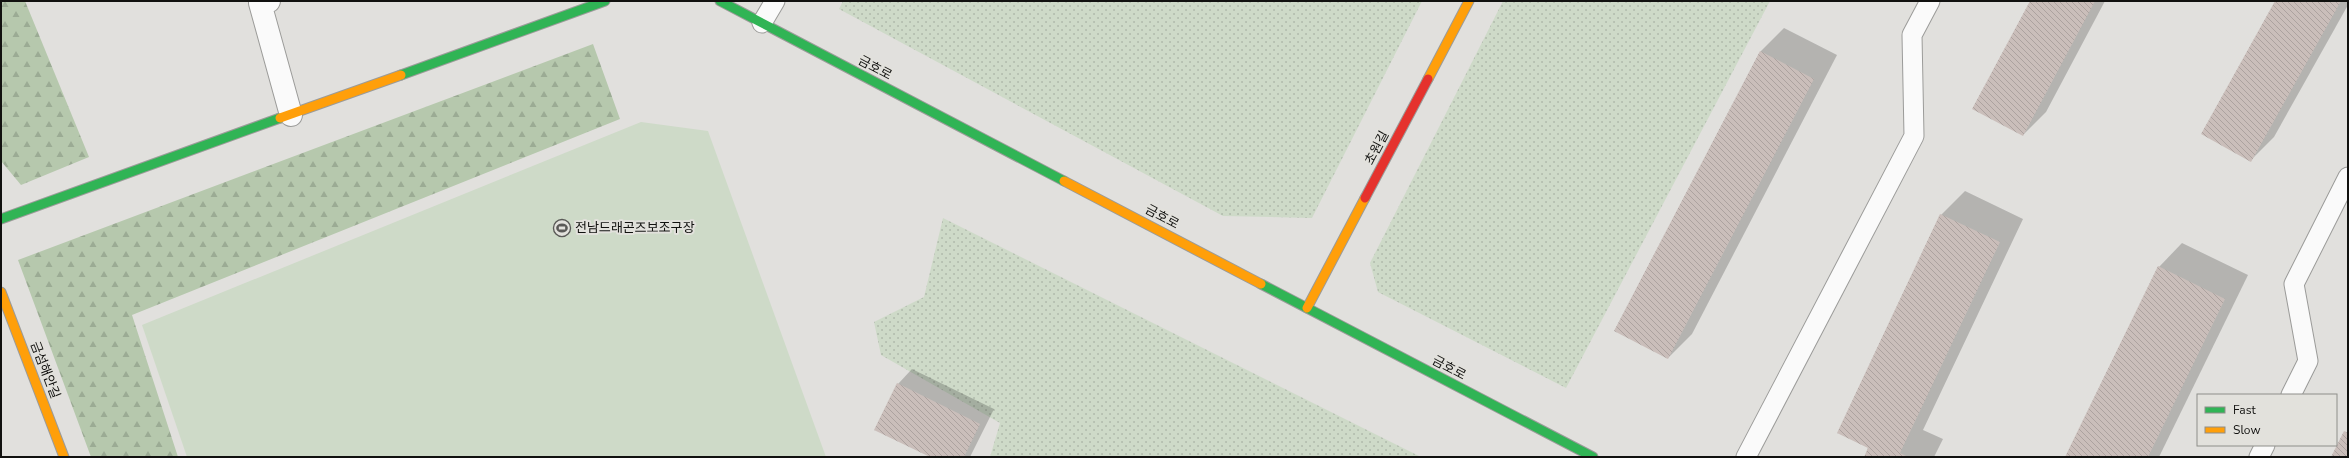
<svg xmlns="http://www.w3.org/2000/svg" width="2349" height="458" font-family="'Nunito Sans','Noto Sans KR',sans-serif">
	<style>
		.grass { fill: url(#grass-dots) }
		.forest { fill: url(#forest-firs) }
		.pitch { fill: #cedac8 }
		.shadow { fill: #0003 }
		.building { fill: url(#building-back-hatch) }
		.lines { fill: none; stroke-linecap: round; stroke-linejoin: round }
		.lane-casing { stroke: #9b9b99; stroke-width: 21 }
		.street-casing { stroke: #9b9b99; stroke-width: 24 }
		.fast-casing { stroke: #9b9b99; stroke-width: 11 }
		.slow-casing { stroke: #9b9b99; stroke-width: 11 }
		.jam-casing { stroke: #9b9b99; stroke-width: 11 }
		.lane { stroke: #fafafa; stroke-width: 19 }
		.street { stroke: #fafafa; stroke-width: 22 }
		.fast { stroke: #30b455; stroke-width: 9 }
		.slow { stroke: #ff9f0a; stroke-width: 9 }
		.jam { stroke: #e5322d; stroke-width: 9 }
		.labels { text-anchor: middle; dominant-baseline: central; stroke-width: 4; stroke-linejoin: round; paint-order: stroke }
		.street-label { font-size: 13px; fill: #11110f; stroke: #e2e1dc }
		.poi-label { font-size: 13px; fill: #11110f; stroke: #e2e1dc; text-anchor: start }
	</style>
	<defs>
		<pattern id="grass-dots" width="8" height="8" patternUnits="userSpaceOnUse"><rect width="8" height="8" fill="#cedac8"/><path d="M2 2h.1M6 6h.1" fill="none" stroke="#b0baab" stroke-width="1.8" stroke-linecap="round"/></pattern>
		<pattern id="forest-firs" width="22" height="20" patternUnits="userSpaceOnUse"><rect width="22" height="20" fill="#b6c8ad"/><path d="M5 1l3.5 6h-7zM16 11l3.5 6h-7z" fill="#9bab94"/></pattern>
		<pattern id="building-back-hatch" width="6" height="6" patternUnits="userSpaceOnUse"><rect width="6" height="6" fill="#cabeba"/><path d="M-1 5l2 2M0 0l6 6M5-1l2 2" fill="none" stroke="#aca29f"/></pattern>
	</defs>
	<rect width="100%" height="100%" fill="#e1e0dd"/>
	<!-- grass -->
	<g class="grass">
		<path d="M843,1H1422L1312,218L1223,216L839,9Z"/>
		<path d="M1503,1H1770L1566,388L1378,292L1370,263Z"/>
		<path d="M943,218L1421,457H990L1000,423L881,355L874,322L924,297Z"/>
	</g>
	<!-- forest -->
	<g class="forest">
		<path d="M1,1H25L89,157L21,185L1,161Z"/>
		<path d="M593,44L620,119L132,315L178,457H91L18,260Z"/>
	</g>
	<!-- pitch -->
	<path class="pitch" d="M641,122L708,131L826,457H187L142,325Z"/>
	<!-- shadow -->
	<g class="shadow">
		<path d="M2031,1H2105L2046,112L2023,135Z"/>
		<path d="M2277,1H2348V5L2274,137L2250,161Z"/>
		<path d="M1784,28L1837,55L1692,334L1668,358L1615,330L1761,51Z"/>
		<path d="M1965,191L2023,219L1923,430L1943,439L1934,457H1865L1941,215Z"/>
		<path d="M2182,243L2248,275L2159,457H2066L2159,267Z"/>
		<path d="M912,369L994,409L970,457H933L898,384Z"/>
	</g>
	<!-- building -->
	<g class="building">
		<path d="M2030,1H2095L2023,136L1972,109Z"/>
		<path d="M2275,1H2341L2251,162L2201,134Z"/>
		<path d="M1760,51L1814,79L1668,359L1614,331Z"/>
		<path d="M1940,214L2000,242L1900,453L1908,457H1864L1868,448L1837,433Z"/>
		<path d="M2158,266L2225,299L2148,457H2065Z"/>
		<path d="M897,383L980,424L964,457H930L874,430Z"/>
		<path d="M2344,431L2348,433V457H2331Z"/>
	</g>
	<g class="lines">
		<!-- lane casing -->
		<g class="lane-casing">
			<g id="lane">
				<path d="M762,23L775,1"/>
				<path d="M2291,395L2308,361L2294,284L2348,177"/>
				<path d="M1746,457L1914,136L1912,35L1930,1"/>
				<path d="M2259,457L2265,445"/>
			</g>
		</g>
		<!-- street casing -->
		<g class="street-casing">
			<path id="street" d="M269,1L260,3L291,115"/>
		</g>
		<!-- fast casing -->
		<g class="fast-casing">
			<g id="fast">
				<path d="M720,1L1064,181"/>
				<path d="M401,75L605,1"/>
				<path d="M1,219L280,118"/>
				<path d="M1261,284L1593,457"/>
			</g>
		</g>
		<!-- slow casing -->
		<g class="slow-casing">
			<g id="slow">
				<path d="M1428,79L1469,1"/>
				<path d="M280,118L401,75"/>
				<path d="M1064,181L1261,284"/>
				<path d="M1,292L64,457"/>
				<path d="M1307,308L1365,198"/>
			</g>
		</g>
		<!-- jam casing -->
		<g class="jam-casing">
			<path id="jam" d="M1365,198L1428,79"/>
		</g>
		<!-- lane -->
		<use href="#lane" class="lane"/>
		<!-- street -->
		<use href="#street" class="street"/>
		<!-- fast -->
		<use href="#fast" class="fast"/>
		<!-- slow -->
		<use href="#slow" class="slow"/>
		<!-- jam -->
		<use href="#jam" class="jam"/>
	</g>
	<!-- icons -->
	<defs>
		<g id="stadium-ring" transform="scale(0.9)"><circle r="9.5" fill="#e2e1dc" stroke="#5a5957" stroke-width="1.5"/><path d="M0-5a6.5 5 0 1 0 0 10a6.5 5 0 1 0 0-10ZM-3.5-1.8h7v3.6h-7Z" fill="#5a5957"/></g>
	</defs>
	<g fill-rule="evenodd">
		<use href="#stadium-ring" x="562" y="228"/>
	</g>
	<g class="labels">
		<!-- street labels -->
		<g class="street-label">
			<text transform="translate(875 68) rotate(28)">금호로</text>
			<text transform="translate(1377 148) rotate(-62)">초원길</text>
			<text transform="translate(1162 217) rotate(28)">금호로</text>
			<text transform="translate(1449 368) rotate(28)">금호로</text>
			<text transform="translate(45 370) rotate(69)">금섬해안길</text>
		</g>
		<!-- poi labels -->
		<g class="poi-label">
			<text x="575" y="228">전남드래곤즈보조구장</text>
		</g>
	</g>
	<!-- border -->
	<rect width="2349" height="458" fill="none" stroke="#11110f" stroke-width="4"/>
	<!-- legend -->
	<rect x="2197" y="394" width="140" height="52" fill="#e2e1dc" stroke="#8e8e8a"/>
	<rect x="2205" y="407" width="20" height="6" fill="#30b455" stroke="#8e8e8a"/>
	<text x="2233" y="414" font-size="12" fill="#11110f">Fast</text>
	<rect x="2205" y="427" width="20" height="6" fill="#ff9f0a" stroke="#8e8e8a"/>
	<text x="2233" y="434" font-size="12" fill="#11110f">Slow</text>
</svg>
